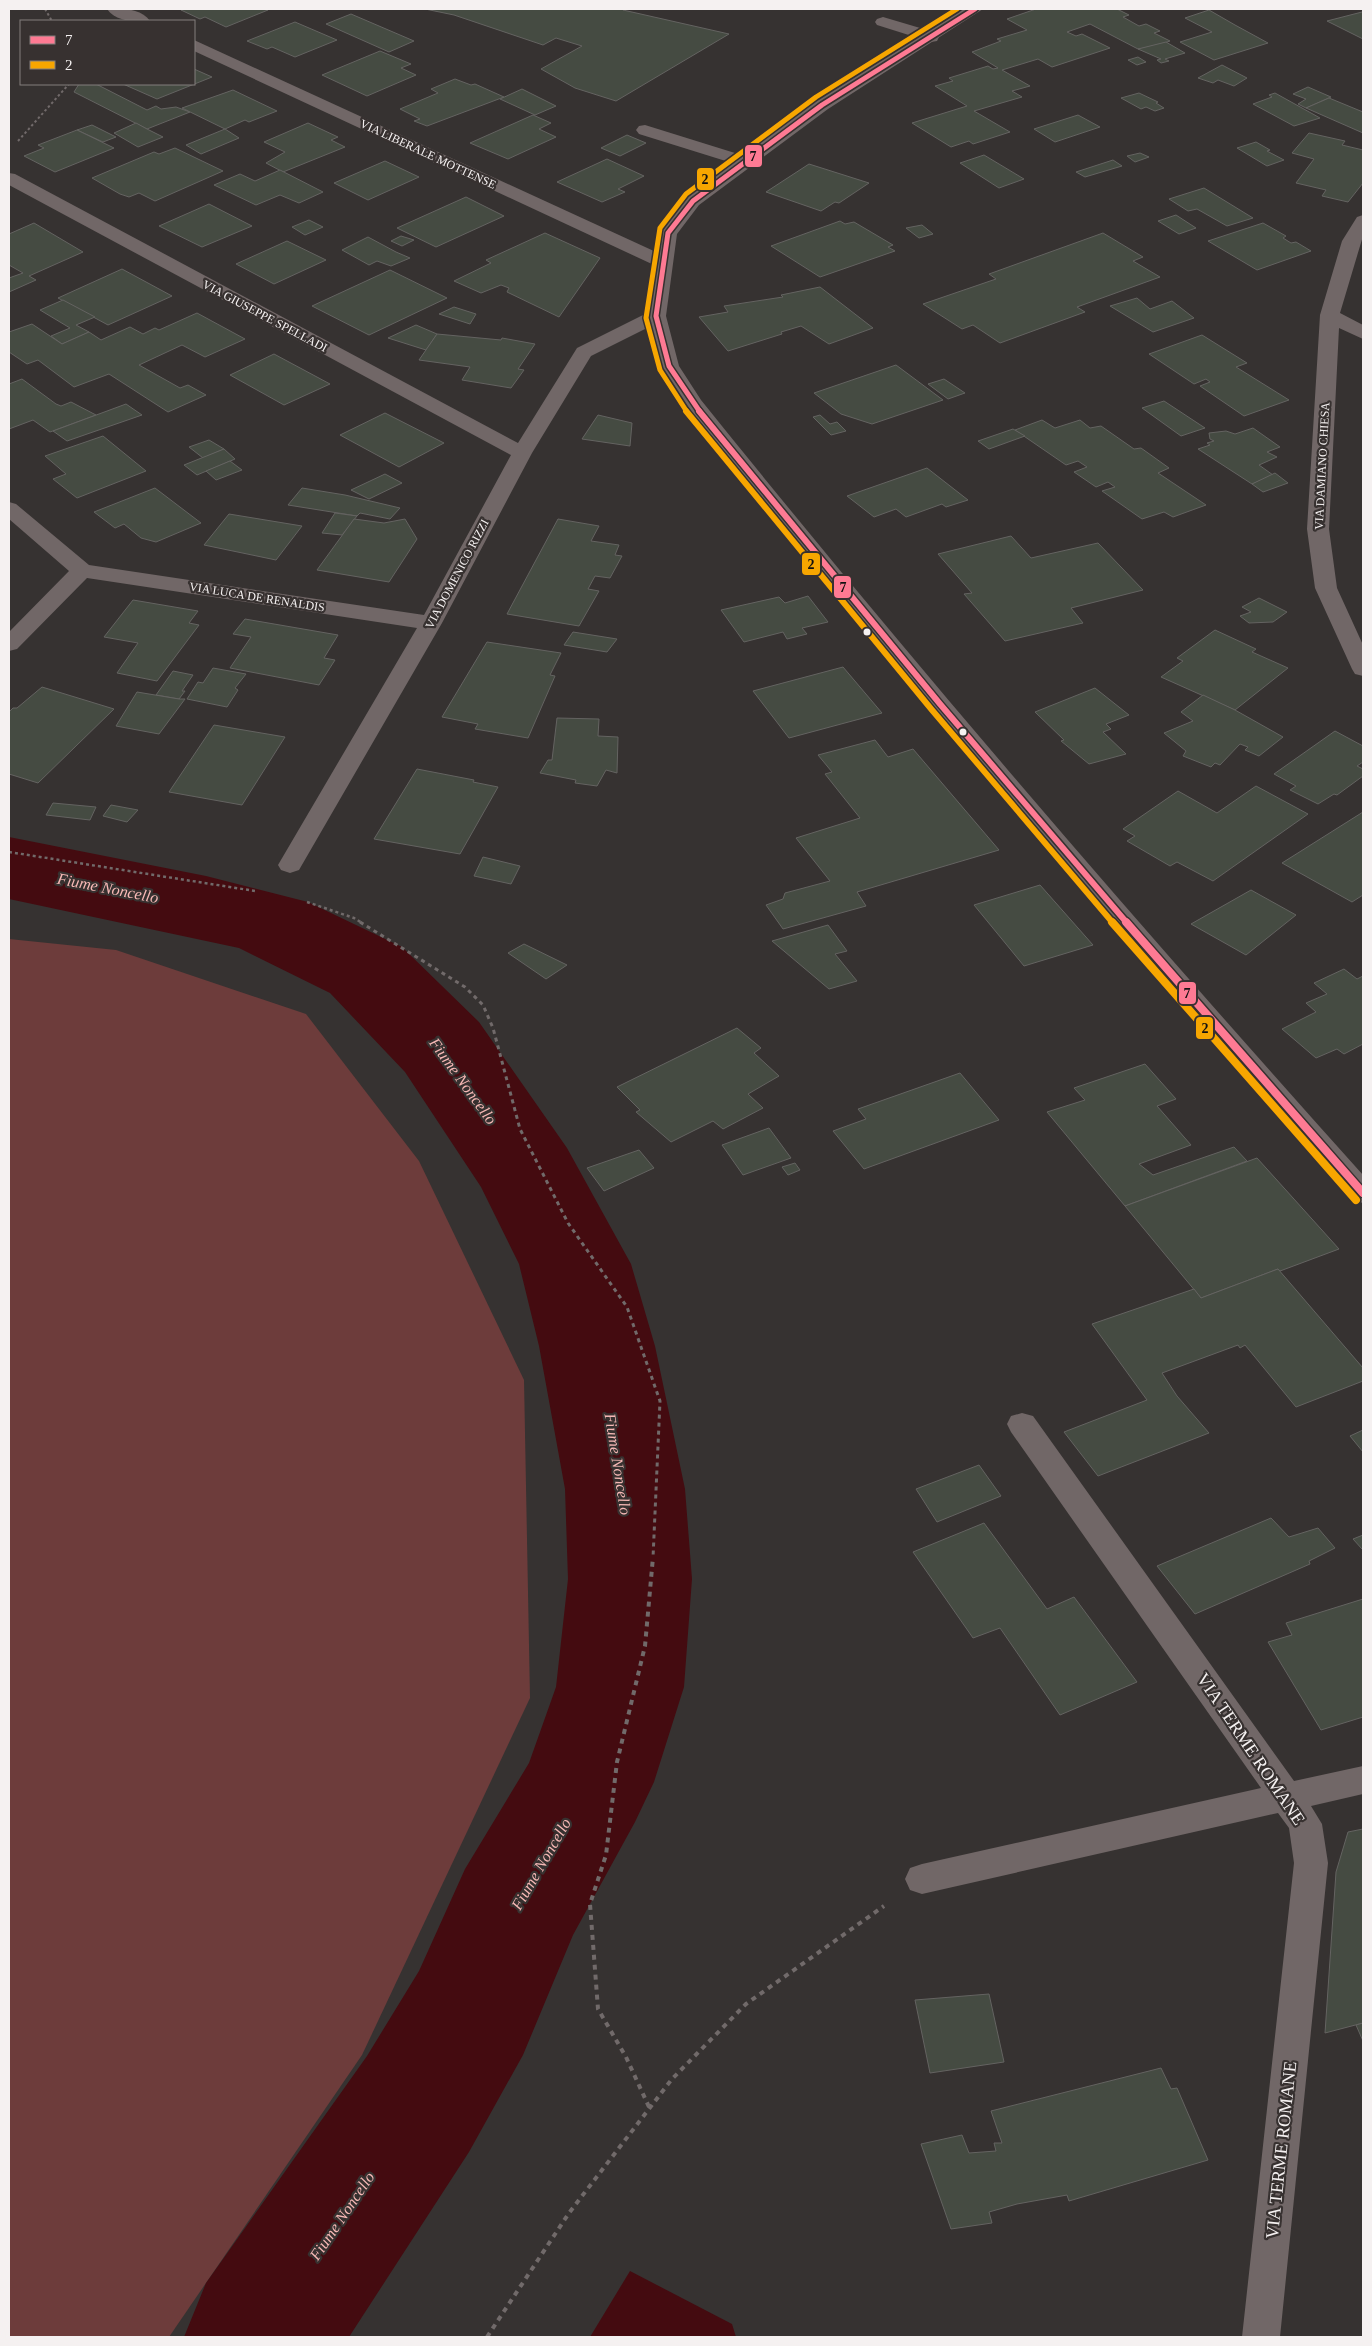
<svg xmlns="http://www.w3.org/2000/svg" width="1372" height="2346" font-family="Georgia,serif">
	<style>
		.green { fill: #6d3c3b }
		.water { fill: #440b10 }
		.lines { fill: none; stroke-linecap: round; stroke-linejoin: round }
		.river { fill: #440b10; fill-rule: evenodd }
		.building { fill: #454b42; stroke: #646361 }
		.path-far3 { stroke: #716a6a; stroke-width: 2; stroke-dasharray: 2.5 2.5; stroke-linecap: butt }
		.path-far2 { stroke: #716a6a; stroke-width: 2.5; stroke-dasharray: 3 3; stroke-linecap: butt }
		.path-far1 { stroke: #716a6a; stroke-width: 3; stroke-dasharray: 4 4; stroke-linecap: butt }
		.path { stroke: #716a6a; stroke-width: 4; stroke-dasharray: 5 5; stroke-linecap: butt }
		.service { fill: #716767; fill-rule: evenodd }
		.minor { fill: #716767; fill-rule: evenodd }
		.bus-1-far2-casing { stroke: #373130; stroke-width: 8 }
		.bus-1-far1-casing { stroke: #373130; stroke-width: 9 }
		.bus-1-casing { stroke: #373130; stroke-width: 11 }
		.bus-2-far2-casing { stroke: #373130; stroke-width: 8 }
		.bus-2-far1-casing { stroke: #373130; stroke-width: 9 }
		.bus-2-casing { stroke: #373130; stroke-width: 11 }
		.bus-1-far2 { stroke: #fe7a93; stroke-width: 5 }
		.bus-1-far1 { stroke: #fe7a93; stroke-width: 6 }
		.bus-1 { stroke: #fe7a93; stroke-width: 8 }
		.bus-2-far2 { stroke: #f7a600; stroke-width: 5 }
		.bus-2-far1 { stroke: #f7a600; stroke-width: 6 }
		.bus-2 { stroke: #f7a600; stroke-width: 8 }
		.bus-dot { fill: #f5f1f1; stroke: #373130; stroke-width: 2 }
		.labels { text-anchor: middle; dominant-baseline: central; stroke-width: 4.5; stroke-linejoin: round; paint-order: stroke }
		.far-street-label { font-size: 12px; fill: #f5f1f1; stroke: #373130 }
		.water-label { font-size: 16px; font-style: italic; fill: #f6b8b5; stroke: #373130 }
		.near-street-label { font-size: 18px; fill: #f5f1f1; stroke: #373130 }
		.line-badge { stroke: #373130; stroke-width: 2 }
		.pale-badge-label { font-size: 14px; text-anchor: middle; font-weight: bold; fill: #111 }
	</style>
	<rect width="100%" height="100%" fill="#363231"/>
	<!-- green -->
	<path class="green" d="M9,939L116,950L306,1014L419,1161L524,1380L530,1698L362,2055L169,2337H9Z"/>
	<!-- water -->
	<path class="water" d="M630,2271L732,2324L736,2337H590Z"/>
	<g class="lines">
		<!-- river -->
		<path class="river" d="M9,837L206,876L308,902L402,947L479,1022L567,1148L631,1264L655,1346L685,1489L692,1579L684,1687L654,1782L635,1822L573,1935L523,2055L469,2152L349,2337H184L206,2283L367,2056L419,1971L465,1869L529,1763L556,1687L568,1579L565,1489L539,1346L519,1264L481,1187L405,1072L330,993L239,948L9,899Z"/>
	</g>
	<!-- building -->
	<g class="building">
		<path d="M185,9H266L268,10L226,27L205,17L200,19L181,10Z"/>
		<path d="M425,9H625L623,10L729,34L616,101L575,88L541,69L582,46L556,38L543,45L454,15Z"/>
		<path d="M1036,9H1117L1129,15L1123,17L1139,26L1146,24L1160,31L1154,33L1170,41L1152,47L1138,49L1090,24L1067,32L1076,36L1082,34L1110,48L1052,67L1038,59L1002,70L1030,86L1012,91L1022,97L974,111L1010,132L973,144L969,141L951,147L912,123L967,106L935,86L953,81L949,78L988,66L993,69L998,68L972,52L1001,41L997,39L1027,30L1007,19Z"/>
		<path d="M1209,10L1235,25L1268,43L1214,60L1180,42L1212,32L1185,18Z"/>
		<path d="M1363,11V39L1327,21L1362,12Z"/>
		<path d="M351,14L414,41L389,52L326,24Z"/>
		<path d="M295,22L337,40L295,57L272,47L267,49L247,41Z"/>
		<path d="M1166,42L1185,53L1165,59L1169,61L1161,63L1157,60L1161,59L1138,49Z"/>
		<path d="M380,51L411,64L401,68L416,75L367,96L322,75Z"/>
		<path d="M1138,57L1146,62L1137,65L1128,60Z"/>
		<path d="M1222,65L1247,78L1234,86L1218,80L1213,83L1198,78Z"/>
		<path d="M194,69L212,77L157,99L123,84H194Z"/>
		<path d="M455,79L471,85L475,84L504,97L427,126L414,121L420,119L400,109L438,93L431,89Z"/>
		<path d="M79,84H96L147,110L156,106L161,109L176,107L190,112L147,129L74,92Z"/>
		<path d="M1308,87L1331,97L1306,108L1298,104L1306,99L1293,94Z"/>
		<path d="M522,89L556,106L535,115L500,99Z"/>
		<path d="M233,90L277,111L249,122L245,120L225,129L182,108Z"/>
		<path d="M1139,93L1158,102L1156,103L1164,108L1155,111L1146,107L1141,109L1121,98Z"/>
		<path d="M1275,93L1320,118L1294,126L1253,104L1272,97L1269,95Z"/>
		<path d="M1329,98L1363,112V133L1306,108Z"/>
		<path d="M533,115L551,123L539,129L556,137L508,159L470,143Z"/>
		<path d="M1078,115L1100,127L1055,142L1034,129Z"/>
		<path d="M136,123L147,129L163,137L138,147L114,133Z"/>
		<path d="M308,123L338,137L331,140L345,147L283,172L266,163L285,152L264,142Z"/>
		<path d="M92,125L116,137L103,142L77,130Z"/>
		<path d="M225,129L239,138L201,154L186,145Z"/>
		<path d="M77,130L114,148L55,172L24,156L44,148L38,145Z"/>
		<path d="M1309,133L1345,141L1342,145L1363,150V183L1348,202L1322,196L1326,190L1296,183L1314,159L1292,153Z"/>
		<path d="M627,135L646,143L620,156L601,148Z"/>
		<path d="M1256,142L1270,150L1267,151L1284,160L1267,166L1237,148Z"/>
		<path d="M175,148L223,171L155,201L139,193L129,197L120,194L92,178L154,152L159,154Z"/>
		<path d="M1140,153L1149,157L1135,162L1127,156Z"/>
		<path d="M984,155L1024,179L999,188L960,163Z"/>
		<path d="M607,159L644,176L618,189L625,192L602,202L557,182Z"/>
		<path d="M1113,160L1122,166L1085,177L1076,172Z"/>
		<path d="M385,161L419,177L368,200L334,183Z"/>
		<path d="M809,164L869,183L839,203L835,202L821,211L766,192Z"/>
		<path d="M280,170L323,192L299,203L280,195L256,205L214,185L240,174L255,181Z"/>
		<path d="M1204,188L1253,218L1227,226L1197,209L1188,211L1169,199Z"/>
		<path d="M466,197L504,216L436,247L397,228Z"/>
		<path d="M209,204L252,226L202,247L159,226Z"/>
		<path d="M1176,215L1196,228L1179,234L1158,221Z"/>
		<path d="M309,220L323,227L305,235L292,227Z"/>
		<path d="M840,221L845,224L854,222L893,245L888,247L895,251L820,277L771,246Z"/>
		<path d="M34,223L83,252L29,276L36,280L9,292V278L23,273L9,265V234Z"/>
		<path d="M1263,223L1286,236L1283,238L1291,243L1296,242L1311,251L1257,270L1208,241Z"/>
		<path d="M922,225L933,234L919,238L906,228Z"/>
		<path d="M545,233L600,258L559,317L507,292L509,288L501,285L481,293L454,281L491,263L486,260Z"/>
		<path d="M1103,233L1143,257L1133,261L1160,277L1077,307L1085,312L1000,343L973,325L962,329L923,304L996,279L989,274Z"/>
		<path d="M401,236L414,240L402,246L391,241Z"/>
		<path d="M368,237L396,252L410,258L391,266L377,261L369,265L342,250Z"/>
		<path d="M287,241L326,260L274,284L236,264Z"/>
		<path d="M122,269L172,296L108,325L58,298Z"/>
		<path d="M390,270L447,298L369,335L312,306Z"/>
		<path d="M820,287L873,328L829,344L801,326L781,332L782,334L728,351L699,317L728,312L724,306L783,297L781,295Z"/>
		<path d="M1137,298L1150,309L1172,301L1194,318L1153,332L1110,306Z"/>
		<path d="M63,300L95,317L76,325L89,332L62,344L51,336L70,328L40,310Z"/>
		<path d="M454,307L476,314L470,324L439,314Z"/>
		<path d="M197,313L245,339L205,357L182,345L139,365L180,388L188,385L206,395L168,412L109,374L74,387L38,360L27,364L9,352V332L32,324L62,344L89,332L101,340L130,327L143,334L155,328L159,330Z"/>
		<path d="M416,325L437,334L426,350L388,338Z"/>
		<path d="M437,334L501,340L502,338L535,344L518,369L524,370L511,388L462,380L470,367L419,360Z"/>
		<path d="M1202,335L1247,363L1236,367L1289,400L1244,416L1200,386L1210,382L1206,379L1194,384L1149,354Z"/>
		<path d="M274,354L330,384L284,405L230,375Z"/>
		<path d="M896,365L943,400L872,424L841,414L814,393Z"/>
		<path d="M22,379L56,404L61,406L71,402L96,415L50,432L33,420L9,429V384Z"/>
		<path d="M944,379L965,393L948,399L928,384Z"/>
		<path d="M1164,401L1205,428L1181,436L1142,408Z"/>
		<path d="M126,404L142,415L67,441L53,431Z"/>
		<path d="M385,413L444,443L399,467L340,435Z"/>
		<path d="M598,415L632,423L630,446L582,439Z"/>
		<path d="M820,415L830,424L837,422L846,431L831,435L813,417Z"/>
		<path d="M1042,420L1055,428L1080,420L1090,428L1101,426L1134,449L1141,448L1169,468L1158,473L1206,505L1173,517L1164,512L1142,519L1102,491L1115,487L1108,482L1096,487L1074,472L1087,467L1078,461L1066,465L1015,430Z"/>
		<path d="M1253,428L1280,447L1267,452L1277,457L1259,465L1273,475L1252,484L1198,449L1210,445L1207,443L1214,441L1210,439L1209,433L1226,431L1235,434Z"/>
		<path d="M1013,429L1025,436L989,449L978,441Z"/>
		<path d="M103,436L146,471L77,498L53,479L66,474L45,456Z"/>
		<path d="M209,440L224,449L203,458L189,447Z"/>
		<path d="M224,449L235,459L197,475L184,465Z"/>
		<path d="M230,461L242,470L216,480L206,471Z"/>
		<path d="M927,468L968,500L946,507L942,504L906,517L896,509L874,517L847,496Z"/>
		<path d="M1275,473L1288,483L1263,492L1252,484Z"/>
		<path d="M385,474L402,483L369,499L351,490Z"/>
		<path d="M155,488L201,523L156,542L141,538L124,524L115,528L94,512Z"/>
		<path d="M302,488L345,495L400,508L390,519L360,513L357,516L288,505Z"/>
		<path d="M335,513L357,516L342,535L322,533Z"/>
		<path d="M229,514L302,526L276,560L204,545Z"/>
		<path d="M354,519L384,523L405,519L417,539L389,582L317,570Z"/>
		<path d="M558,519L599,526L591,541L619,545L615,555L622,556L610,578L595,576L588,589L599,591L579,626L507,614Z"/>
		<path d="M1011,536L1031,558L1098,543L1143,590L1071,608L1083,623L1005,641L964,594L972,593L938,554Z"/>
		<path d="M808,596L828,622L802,628L807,634L787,639L783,632L744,642L721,610L779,597L785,603Z"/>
		<path d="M1259,598L1287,612L1273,622L1249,623L1240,616L1251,612L1242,607Z"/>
		<path d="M133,600L198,611L189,623L199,625L157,681L117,673L138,643L104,637Z"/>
		<path d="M245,619L338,635L324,658L335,660L319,685L230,668L251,637L233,634Z"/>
		<path d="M1215,630L1256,649L1252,652L1288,668L1235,710L1161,677L1183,661L1177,658Z"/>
		<path d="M573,632L617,639L607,652L564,645Z"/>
		<path d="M487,642L561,653L550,675L555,676L528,738L475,729L478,724L442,717Z"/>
		<path d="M843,667L882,713L789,738L753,691Z"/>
		<path d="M213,668L246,674L235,688L238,690L227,707L187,699L198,682L203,683Z"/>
		<path d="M173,671L193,675L182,691H185L179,699L156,695Z"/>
		<path d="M42,687L114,709L38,783L9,774V712L13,708H17Z"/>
		<path d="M1095,688L1129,715L1106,724L1111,729L1103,732L1126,754L1089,764L1061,741L1064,740L1035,712Z"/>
		<path d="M137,692L179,699H185L159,734L116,726Z"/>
		<path d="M1203,695L1235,710L1283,737L1259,756L1245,750L1248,747L1240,744L1220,765L1215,763L1211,767L1183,756L1186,751L1164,733L1193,721L1181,712Z"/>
		<path d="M557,718L599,719L598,736L618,737L617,773L606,770L597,786L575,783L576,780L540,773L548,760H552Z"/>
		<path d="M214,725L285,737L242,805L169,792Z"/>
		<path d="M1335,731L1363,746V762L1357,766L1363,769V776L1337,795L1334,794L1318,804L1290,790L1296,786L1274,774Z"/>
		<path d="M875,740L888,757L913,749L999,850L857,892L866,906L783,929L766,905L783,899L785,893L830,881L796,838L860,818L825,774L832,772L818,755Z"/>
		<path d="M417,769L474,780L473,782L498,787L460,854L374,839Z"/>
		<path d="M1256,786L1308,814L1213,881L1177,862L1170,866L1127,841L1135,836L1123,829L1178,791L1217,813Z"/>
		<path d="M53,803L96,807L90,820L46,815Z"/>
		<path d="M111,805L138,810L127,822L103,816Z"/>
		<path d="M1363,812V895L1352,902L1282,863Z"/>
		<path d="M483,857L520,866L511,884L474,876Z"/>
		<path d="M1040,885L1093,945L1024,966L974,905Z"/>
		<path d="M1251,890L1296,915L1246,955L1191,924Z"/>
		<path d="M828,925L847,951L835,954L857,981L829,989L772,941Z"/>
		<path d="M524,944L567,965L546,979L508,953Z"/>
		<path d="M1344,969L1357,979L1363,976V1044L1344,1054L1337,1049L1316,1058L1282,1029L1316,1012L1306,1003L1327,994L1314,983Z"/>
		<path d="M737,1028L761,1048L754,1053L779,1076L748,1094L763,1108L723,1129L713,1121L671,1142L636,1112L640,1110L617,1087Z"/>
		<path d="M1145,1064L1176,1099L1157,1106L1191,1145L1139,1164L1153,1175L1234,1147L1247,1161L1125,1206L1047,1112L1085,1100L1074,1088Z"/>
		<path d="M960,1073L999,1120L864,1169L833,1131L866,1119L858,1109Z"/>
		<path d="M769,1128L791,1158L743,1175L722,1145Z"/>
		<path d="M639,1150L654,1168L604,1191L587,1168Z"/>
		<path d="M1257,1158L1339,1249L1280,1271L1278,1269L1201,1298L1125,1206Z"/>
		<path d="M795,1163L800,1170L788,1175L782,1167Z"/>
		<path d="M1278,1269L1363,1368V1381L1296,1407L1245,1345L1240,1348L1238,1345L1162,1373L1177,1396L1209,1433L1098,1476L1064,1432L1147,1400L1092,1324L1194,1289L1201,1298Z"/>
		<path d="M1363,1430V1452L1350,1436Z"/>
		<path d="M979,1465L1001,1496L937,1522L916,1489Z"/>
		<path d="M1271,1518L1289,1537L1318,1528L1335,1548L1309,1561L1310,1564L1195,1614L1157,1566Z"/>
		<path d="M984,1523L1047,1609L1074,1597L1137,1682L1060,1715L1000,1628L973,1638L913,1552Z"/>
		<path d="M1363,1535V1548L1362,1549L1353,1539Z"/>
		<path d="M1363,1599V1717L1321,1730L1268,1642L1292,1635L1286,1623Z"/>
		<path d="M1363,1829V2023L1325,2033L1336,1872L1348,1832Z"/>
		<path d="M989,1994L1004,2062L930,2073L915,2000Z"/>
		<path d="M1363,2023V2041L1356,2025Z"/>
		<path d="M1161,2068L1171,2089L1177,2088L1208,2160L1069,2201L1067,2195L1017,2204L989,2212L992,2223L951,2229L921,2144L962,2135L969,2153L996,2151L994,2143H1002L991,2111Z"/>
	</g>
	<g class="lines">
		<!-- path-far3 -->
		<g class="path-far3">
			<path d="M45,9L52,21"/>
			<path d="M18,141L69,84"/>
		</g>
		<!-- path-far2 -->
		<g class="path-far2">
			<path d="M9,852L255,891"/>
			<path d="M307,902L354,918L362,923"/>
		</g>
		<!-- path-far1 -->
		<path class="path-far1" d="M360,922L465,987L483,1005L493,1028L520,1129L568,1223L627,1307L660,1401L653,1558"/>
		<!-- path -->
		<g class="path">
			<path d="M649,2107L626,2057L598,2009L590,1904L606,1855L617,1762L645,1646L653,1557"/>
			<path d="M487,2337L569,2213L672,2079L746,2004L884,1906"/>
		</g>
		<!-- service -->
		<g class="service">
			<path d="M883,17L937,33L939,37L937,41L931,42L877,25L875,22L877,19Z"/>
			<path d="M645,125L751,158L754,162L751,166L745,167L639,134L636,130L639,126Z"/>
		</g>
		<!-- minor -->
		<g class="minor">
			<path d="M107,9C120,8 141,8 150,21C136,22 116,22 107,9Z"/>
			<path d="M964,9H983L828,109L699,205L677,234L666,316L679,366L701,400C914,665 1136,922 1363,1175V1203L1353,1200L1014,808L766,509L683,403L659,366L649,327L591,356L532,453L442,623L299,870L290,873L281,870L278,865L417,628L87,578L17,649L9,651V632L69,571L9,519V502L16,504L89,565L424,615L511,455L9,185V173L15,174L518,443L577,348L647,313L654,265L194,51V40L656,252L659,233L687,197L816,101Z"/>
			<path d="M1363,215V236L1340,313L1363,325V339L1339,328L1329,529L1337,588L1363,645V676L1355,674L1352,669L1315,588L1307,529L1320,315L1342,241L1357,217Z"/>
			<path d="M1022,1413L1033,1416L1294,1781L1363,1766V1794L1311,1806L1322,1824L1328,1863L1280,2337H1242L1294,1863L1289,1828L1278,1813L922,1894L910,1890L905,1879L910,1868L922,1864L1261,1788L1011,1432L1007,1424L1011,1416Z"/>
		</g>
		<!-- bus-1-far2 casing -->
		<g class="bus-1-far2-casing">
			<path id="bus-1-far2" d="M700,412L669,366L656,316L668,233L693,201L822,105L975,9"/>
		</g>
		<!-- bus-1-far1 casing -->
		<g class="bus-1-far1-casing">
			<path id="bus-1-far1" d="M699,411L940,704L1127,923"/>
		</g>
		<!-- bus-1 casing -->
		<g class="bus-1-casing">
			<path id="bus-1" d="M1126,922L1363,1193"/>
		</g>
		<!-- bus-2-far2 casing -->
		<g class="bus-2-far2-casing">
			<path id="bus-2-far2" d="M687,412L660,370L646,318L660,228L686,194L816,97L957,9"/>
		</g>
		<!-- bus-2-far1 casing -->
		<g class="bus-2-far1-casing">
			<path id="bus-2-far1" d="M686,411L932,710L1113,923"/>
		</g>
		<!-- bus-2 casing -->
		<g class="bus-2-casing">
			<path id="bus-2" d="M1112,922L1356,1200"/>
		</g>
		<!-- bus-1-far2 -->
		<use href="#bus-1-far2" class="bus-1-far2"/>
		<!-- bus-1-far1 -->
		<use href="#bus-1-far1" class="bus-1-far1"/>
		<!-- bus-1 -->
		<use href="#bus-1" class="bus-1"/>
		<!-- bus-2-far2 -->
		<use href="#bus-2-far2" class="bus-2-far2"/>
		<!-- bus-2-far1 -->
		<use href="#bus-2-far1" class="bus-2-far1"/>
		<!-- bus-2 -->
		<use href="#bus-2" class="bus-2"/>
	</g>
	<!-- markers -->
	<g class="bus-dot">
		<circle cx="867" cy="632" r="4.5"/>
		<circle cx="963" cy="732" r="4.5"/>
	</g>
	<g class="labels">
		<!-- far-street labels -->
		<g class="far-street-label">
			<text transform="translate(428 154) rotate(25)">VIA LIBERALE MOTTENSE</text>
			<text transform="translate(265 316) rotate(28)">VIA GIUSEPPE SPELLADI</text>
			<text transform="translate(1322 466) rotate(-87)">VIA DAMIANO CHIESA</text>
			<text transform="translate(457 574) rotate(-62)">VIA DOMENICO RIZZI</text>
			<text transform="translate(257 597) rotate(9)">VIA LUCA DE RENALDIS</text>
		</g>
		<!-- water labels -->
		<g class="water-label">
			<text transform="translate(108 888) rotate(11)">Fiume Noncello</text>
			<text transform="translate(463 1081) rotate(54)">Fiume Noncello</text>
			<text transform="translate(618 1464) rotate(81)">Fiume Noncello</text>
			<text transform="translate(541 1864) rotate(-60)">Fiume Noncello</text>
			<text transform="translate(342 2216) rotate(-56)">Fiume Noncello</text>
		</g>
		<!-- near-street labels -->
		<g class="near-street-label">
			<text transform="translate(1251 1749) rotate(56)">VIA TERME ROMANE</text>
			<text transform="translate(1281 2150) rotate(-84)">VIA TERME ROMANE</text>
		</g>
	</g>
	<g class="line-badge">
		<rect x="744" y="144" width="19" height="24" rx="5" fill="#fe7a93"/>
		<rect x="696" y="167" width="19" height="24" rx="5" fill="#f7a600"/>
		<rect x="801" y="552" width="20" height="24" rx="5" fill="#f7a600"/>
		<rect x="833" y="575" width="19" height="24" rx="5" fill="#fe7a93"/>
		<rect x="1178" y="981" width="19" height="24" rx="5" fill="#fe7a93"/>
		<rect x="1195" y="1016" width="19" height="24" rx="5" fill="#f7a600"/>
	</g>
	<g class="pale-badge-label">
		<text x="753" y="161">7</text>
		<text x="705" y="184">2</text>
		<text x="811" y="569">2</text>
		<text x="843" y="592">7</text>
		<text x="1187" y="998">7</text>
		<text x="1205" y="1033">2</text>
	</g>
	<!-- border -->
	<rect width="1372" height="2346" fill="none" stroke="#f5f1f1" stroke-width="20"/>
	<!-- legend -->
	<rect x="20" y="20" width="175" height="65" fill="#373130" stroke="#837e7d"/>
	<rect x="30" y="36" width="25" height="8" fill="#fe7a93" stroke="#837e7d"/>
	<text x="65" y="45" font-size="15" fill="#f5f1f1">7</text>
	<rect x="30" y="61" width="25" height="8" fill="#f7a600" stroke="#837e7d"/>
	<text x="65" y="70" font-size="15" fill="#f5f1f1">2</text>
</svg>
